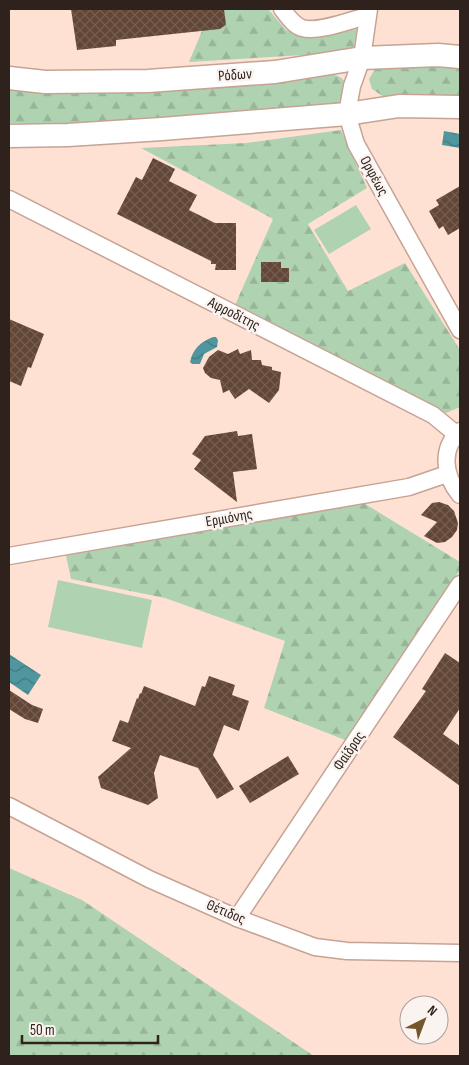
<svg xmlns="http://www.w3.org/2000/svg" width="469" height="1065" font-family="'Sofia Sans Condensed',sans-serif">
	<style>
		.forest { fill: url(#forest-firs) }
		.park { fill: #afd3b1 }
		.water { fill: url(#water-waves) }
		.building { fill: url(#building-cross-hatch) }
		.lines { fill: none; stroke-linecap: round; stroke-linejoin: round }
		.street-casing { stroke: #c6a394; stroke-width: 19 }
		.secondary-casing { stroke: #c6a394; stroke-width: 25 }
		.street { stroke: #fff; stroke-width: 16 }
		.secondary { stroke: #fff; stroke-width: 22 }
		.labels { text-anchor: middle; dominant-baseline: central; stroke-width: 5; stroke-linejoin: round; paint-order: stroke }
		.street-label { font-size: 15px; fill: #2f221c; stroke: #fbf3f0 }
	</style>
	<defs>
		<pattern id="forest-firs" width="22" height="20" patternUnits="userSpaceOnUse" patternTransform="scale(1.25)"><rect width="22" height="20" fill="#afd3b1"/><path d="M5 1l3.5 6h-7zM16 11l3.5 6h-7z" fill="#97b598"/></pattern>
		<pattern id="water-waves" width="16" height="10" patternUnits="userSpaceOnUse" patternTransform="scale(1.25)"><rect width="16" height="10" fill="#4f969e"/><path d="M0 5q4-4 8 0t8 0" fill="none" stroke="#427a80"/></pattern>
		<pattern id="building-cross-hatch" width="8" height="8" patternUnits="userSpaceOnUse" patternTransform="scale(1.25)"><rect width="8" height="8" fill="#624636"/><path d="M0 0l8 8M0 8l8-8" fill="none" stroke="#755e51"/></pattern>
	</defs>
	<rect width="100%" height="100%" fill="#ffe1d4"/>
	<!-- forest -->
	<g class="forest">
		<path d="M200,9H268L286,30L312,38L357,29L353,52L189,62L209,14Z"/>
		<path d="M387,64L460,67V98L384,97L372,89L369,79L375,69Z"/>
		<path d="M332,74L340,77L348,84L347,95L338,105L56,125L9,123V89L74,92Z"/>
		<path d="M341,130L367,188L308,224L348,291L405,263L460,350V407L446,413L235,305L273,219L141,148L246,143Z"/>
		<path d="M362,502L460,562V570L345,740L264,708L285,641L165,598L71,579L65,551Z"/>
		<path d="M9,868L82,900L314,1056H9Z"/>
	</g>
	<!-- park -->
	<g class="park">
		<path d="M356,205L371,229L329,254L314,230Z"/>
		<path d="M58,580L152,600L142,648L48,627Z"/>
	</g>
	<!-- water -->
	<g class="water">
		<path d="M444,131L460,134V148L442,145Z"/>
		<path d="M213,337H216L218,340L217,347L204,354L200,364H192L190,362C193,349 200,342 213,337Z"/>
		<path d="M9,654L41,675L28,695L9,682Z"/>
	</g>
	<!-- building -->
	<g class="building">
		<path d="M71,9H224L226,25L220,29L116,40V46L77,50Z"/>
		<path d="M153,158L175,169L169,181L197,195L189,210L215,223H236V270H215L216,264H211V261L117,214L136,177L142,180Z"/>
		<path d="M460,186V228L448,235L443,226L439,229L429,211L439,205L436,200Z"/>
		<path d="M261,262H281V268H289V282H261Z"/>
		<path d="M9,319L44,334L31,368L28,367L21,386L9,381Z"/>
		<path d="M238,349L240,354L251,350L252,360H261L262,365L272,367V370L281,372L279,390L269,403L249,389L235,399L229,390L223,393L220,380L211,378L205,373L203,368L209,357L218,350L228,354Z"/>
		<path d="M237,431L238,436L252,434L257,469L233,472L237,502L194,469L201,460L192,454L205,436Z"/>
		<path d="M439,502L448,505L454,511L458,523L457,530L452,537L445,542L437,543L424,536L437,522L421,515L432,503Z"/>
		<path d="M445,653L460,663V708L443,734L460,746V786L393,737L426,691L422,689Z"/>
		<path d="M209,676L235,685L232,695L249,701L239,731L224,725L213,755L234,789L217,799L198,768L160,755L154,773L158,798L148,805L101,788L98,777L131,748L112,741L120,720L128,723L137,698L138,699L140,693L141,694L144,686L195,706L202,686L205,687Z"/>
		<path d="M9,690L32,705L43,709L38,723L25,719L9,709Z"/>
		<path d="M288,756L299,774L250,803L239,786Z"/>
	</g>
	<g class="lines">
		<!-- street casing -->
		<g class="street-casing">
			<g id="street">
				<path d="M282,9C287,15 293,25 302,28C318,33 350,20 367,16"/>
				<path d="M369,9L362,58L352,86L347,114L356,144L460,330"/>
				<path d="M9,199L433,415L456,434"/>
				<path d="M460,431C440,449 444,476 460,495"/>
				<path d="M9,556L409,487L447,474"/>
				<path d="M9,806L149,879L237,918L315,947L347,951L460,953"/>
				<path d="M237,918L460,584"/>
			</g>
		</g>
		<!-- secondary casing -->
		<g class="secondary-casing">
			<g id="secondary">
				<path d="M9,78L45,82L148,81L275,72L362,58L438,55L460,57"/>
				<path d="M9,136L68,135L162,129L347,114L399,106L460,107"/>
			</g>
		</g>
		<!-- street -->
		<use href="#street" class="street"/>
		<!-- secondary -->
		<use href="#secondary" class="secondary"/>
	</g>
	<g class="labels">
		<!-- street labels -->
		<g class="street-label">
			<text transform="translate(235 75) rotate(-4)">Ρόδων</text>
			<text transform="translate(374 176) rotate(61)">Ορφέως</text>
			<text transform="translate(234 314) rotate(27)">Αφροδίτης</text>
			<text transform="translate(229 518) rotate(-10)">Ερμιόνης</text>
			<text transform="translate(349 751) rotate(-56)">Φαίδρας</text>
			<text transform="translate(226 912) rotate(23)">Θέτιδος</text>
		</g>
	</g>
	<!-- border -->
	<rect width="469" height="1065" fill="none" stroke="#2f221c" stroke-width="20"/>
	<!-- north arrow -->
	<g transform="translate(424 1020) rotate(42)"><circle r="24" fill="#fbf3f0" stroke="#a99f9b"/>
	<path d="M0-4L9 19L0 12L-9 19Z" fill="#74582b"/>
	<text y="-8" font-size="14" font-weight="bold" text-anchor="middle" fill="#2f221c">N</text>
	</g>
	<!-- scale -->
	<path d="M22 1035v8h136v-8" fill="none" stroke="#2f221c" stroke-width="2.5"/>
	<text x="30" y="1035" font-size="15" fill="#2f221c" stroke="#fbf3f0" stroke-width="4" paint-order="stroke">50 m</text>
</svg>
